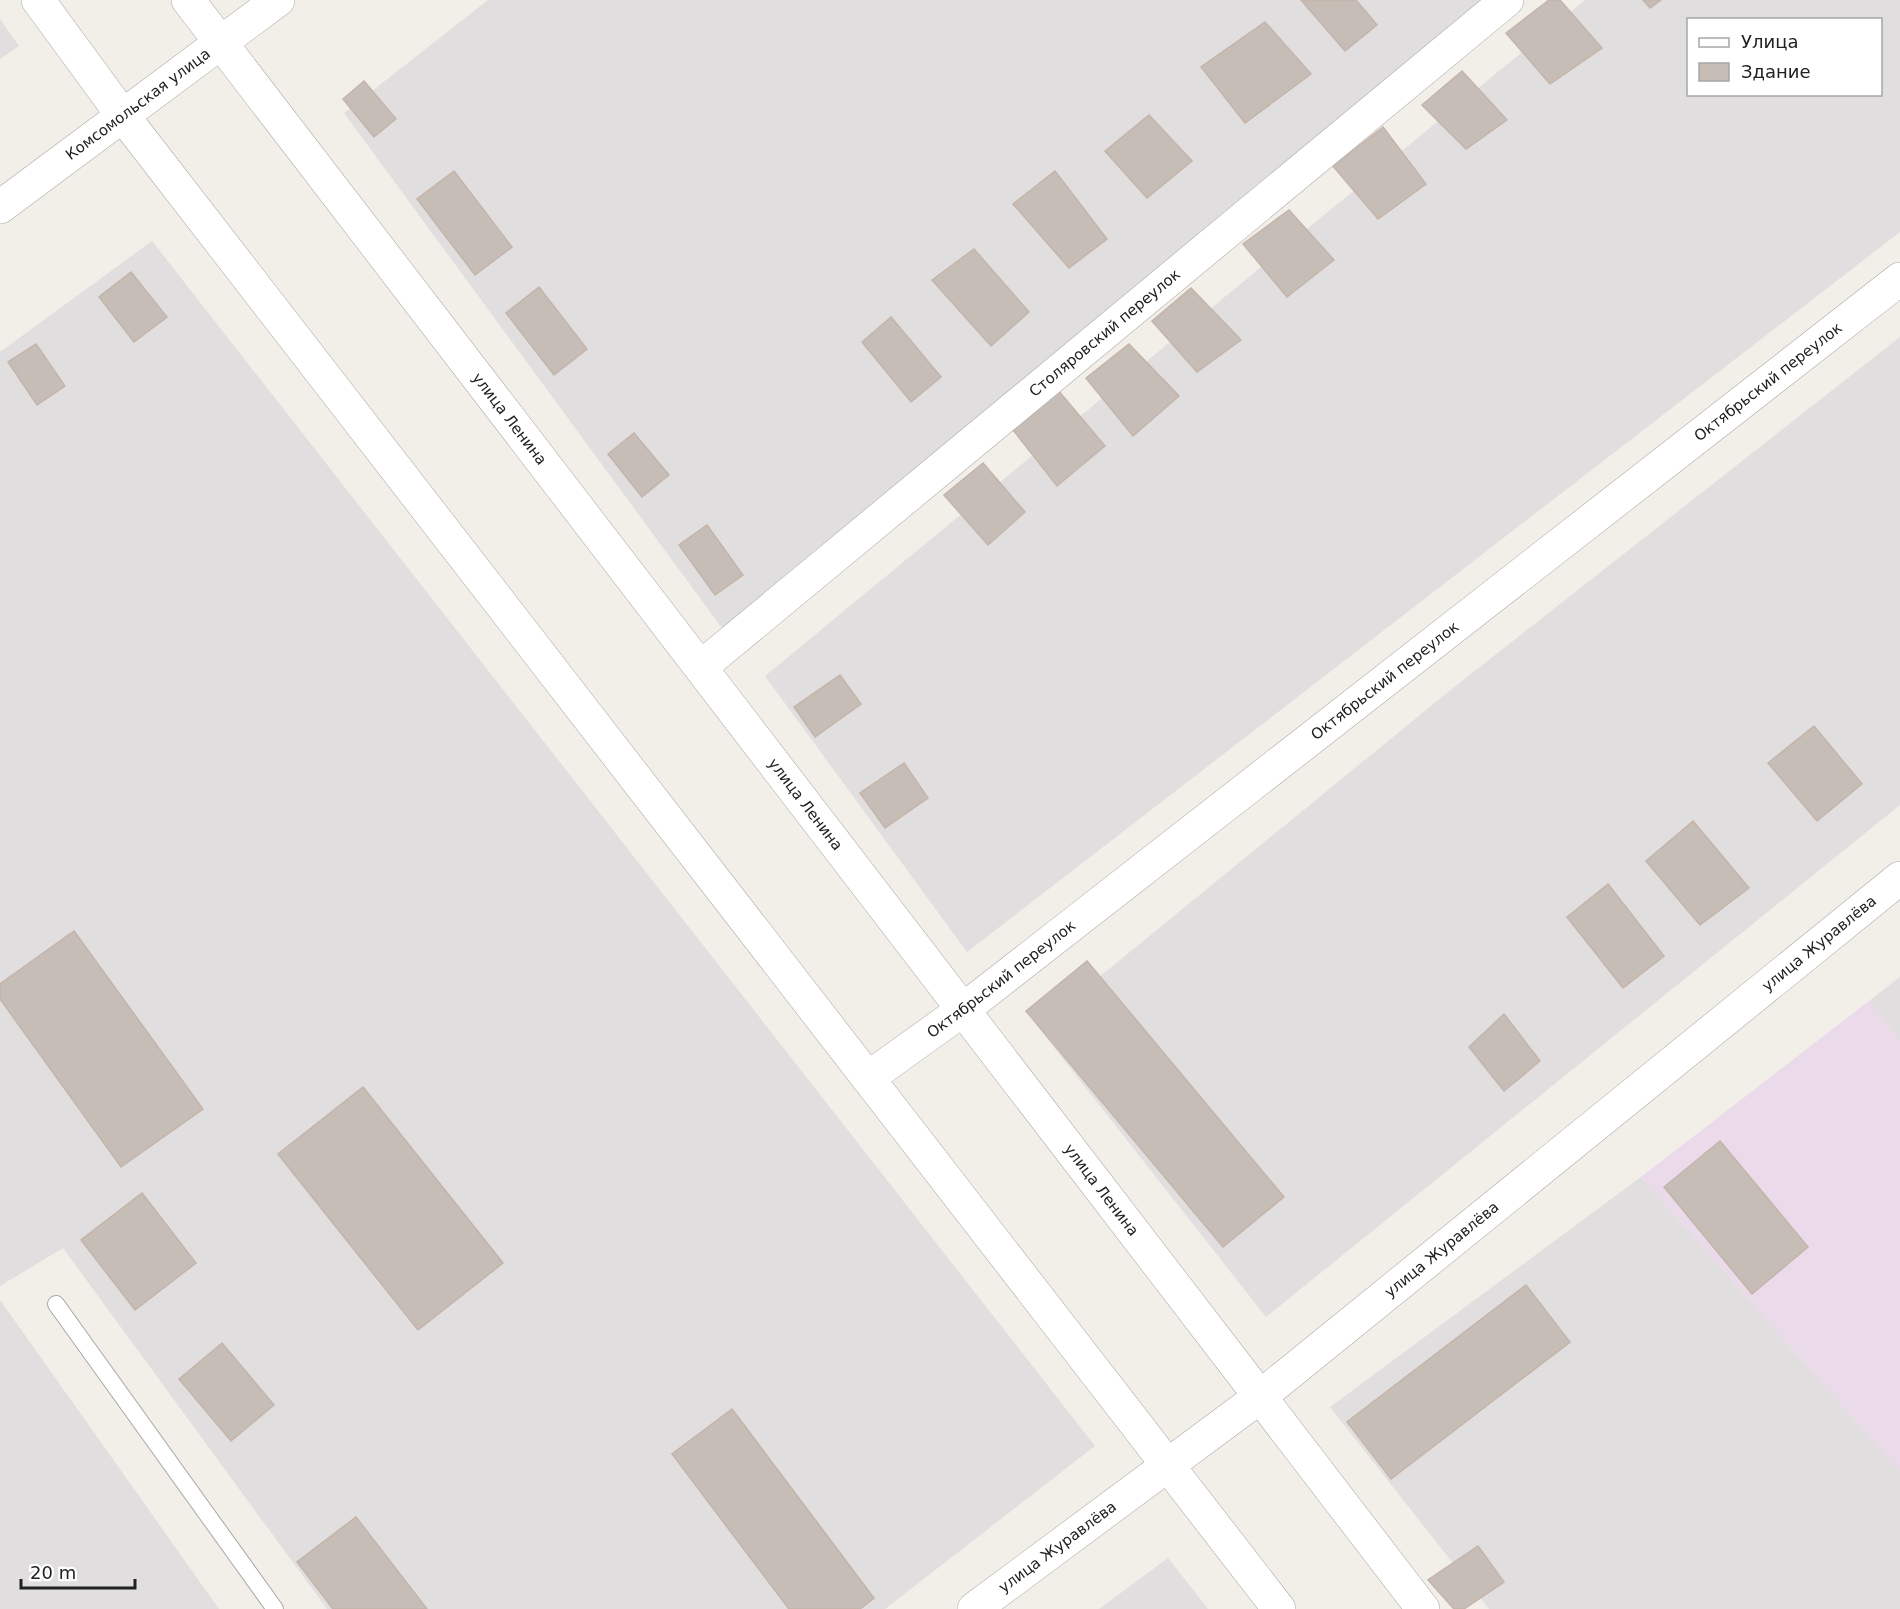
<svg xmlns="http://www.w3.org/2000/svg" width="1900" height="1609" font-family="'DejaVu Sans',sans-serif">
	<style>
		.residential { fill: #e0dedf; fill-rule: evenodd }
		.industrial { fill: #ebdae9 }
		.building { fill: #c7bdb7; stroke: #c4b4aa; stroke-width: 1.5 }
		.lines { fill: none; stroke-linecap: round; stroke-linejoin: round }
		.service-casing { stroke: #a8a8a8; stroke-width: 18 }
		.minor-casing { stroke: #a8a8a8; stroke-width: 34 }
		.service { stroke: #fff; stroke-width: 16 }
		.minor { stroke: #fff; stroke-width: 33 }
		.labels { text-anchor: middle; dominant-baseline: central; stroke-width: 5; stroke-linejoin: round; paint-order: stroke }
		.street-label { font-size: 15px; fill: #212121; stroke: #fff }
	</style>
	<rect width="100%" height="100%" fill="#f2eee8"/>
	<!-- residential -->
	<g class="residential">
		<path d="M488,0H1482L730,639L344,113Z"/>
		<path d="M1585,0H1900V232L967,952L765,676ZM1688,20H1880V94H1688Z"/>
		<path d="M0,19L19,46L0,59Z"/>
		<path d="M152,241L1095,1446L885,1609H327L63,1248L0,1286V352Z"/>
		<path d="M1900,337V805L1266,1317L1038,1027L1453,688Z"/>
		<path d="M1900,977V1042L1869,1001Z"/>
		<path d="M1641,1177L1900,1471V1609H1489L1330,1407Z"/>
		<path d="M0,1300L219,1609H0Z"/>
		<path d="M1168,1558L1208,1609H1099Z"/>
	</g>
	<!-- industrial -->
	<path class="industrial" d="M1869,1001L1900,1042V1471L1641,1177Z"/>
	<!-- building -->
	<g class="building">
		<path d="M1301,0H1356L1377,25L1345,51Z"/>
		<path d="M1549,0H1560L1602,48L1550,84L1506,33Z"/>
		<path d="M1643,0H1661L1650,8Z"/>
		<path d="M1265,22L1311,74L1245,123L1201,67Z"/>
		<path d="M1462,71L1507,120L1466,149L1422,105Z"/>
		<path d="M364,81L396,119L374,137L343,99Z"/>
		<path d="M1149,115L1192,161L1147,198L1105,151Z"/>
		<path d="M1383,127L1426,184L1378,219L1333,166Z"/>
		<path d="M454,171L512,247L475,275L417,199Z"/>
		<path d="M1055,171L1107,239L1069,268L1013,204Z"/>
		<path d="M1289,210L1334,260L1287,297L1243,244Z"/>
		<path d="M974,249L1029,312L991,346L932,280Z"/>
		<path d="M131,272L167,317L134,342L99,297Z"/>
		<path d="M539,287L587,349L554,375L506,313Z"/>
		<path d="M1191,288L1241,340L1197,372L1152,321Z"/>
		<path d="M891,317L941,377L911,402L862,342Z"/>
		<path d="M36,344L65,386L37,405L8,362Z"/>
		<path d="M1129,344L1179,396L1133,436L1086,378Z"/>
		<path d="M1057,389L1105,446L1057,486L1010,426Z"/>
		<path d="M634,433L669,475L642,497L608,454Z"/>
		<path d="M983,463L1025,512L988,545L944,495Z"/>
		<path d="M707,525L743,575L715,595L679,545Z"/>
		<path d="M840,675L861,704L815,737L794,707Z"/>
		<path d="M1814,726L1862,784L1817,821L1768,763Z"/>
		<path d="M904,763L928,798L885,828L860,793Z"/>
		<path d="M1693,821L1749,888L1700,925L1646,861Z"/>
		<path d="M1608,884L1664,956L1623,988L1567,917Z"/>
		<path d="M74,931L203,1109L121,1167L0,999V984Z"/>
		<path d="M1087,961L1284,1197L1223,1247L1026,1011Z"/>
		<path d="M1504,1014L1540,1061L1504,1091L1469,1047Z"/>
		<path d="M363,1087L503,1263L418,1330L278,1154Z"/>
		<path d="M1720,1141L1808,1247L1752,1294L1664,1187Z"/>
		<path d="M142,1193L196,1263L135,1310L81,1240Z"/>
		<path d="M1526,1285L1570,1342L1391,1479L1347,1422Z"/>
		<path d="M222,1343L274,1405L231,1441L179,1379Z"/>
		<path d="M732,1409L874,1598L860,1609H789L672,1454Z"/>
		<path d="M356,1517L427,1609H333L297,1562Z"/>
		<path d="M1478,1546L1504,1582L1464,1609H1454L1428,1580Z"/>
	</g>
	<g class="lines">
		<!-- service casing -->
		<g class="service-casing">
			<path id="service" d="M56,1304L275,1609"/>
		</g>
		<!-- minor casing -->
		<g class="minor-casing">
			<g id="minor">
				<path d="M38,0L123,116L1279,1609"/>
				<path id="s1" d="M188,0L1423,1609"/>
				<path id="s2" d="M0,207L278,0"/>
				<path id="s3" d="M701,667L1507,0"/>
				<path id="s4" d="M868,1078L964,1009L1900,279"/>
				<path id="s5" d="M974,1609L1261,1396L1900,878"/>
			</g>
		</g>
		<!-- service -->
		<use href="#service" class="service"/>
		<!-- minor -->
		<use href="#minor" class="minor"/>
	</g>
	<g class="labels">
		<!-- street labels -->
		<g class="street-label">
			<text stroke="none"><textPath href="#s2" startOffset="172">Комсомольская улица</textPath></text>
			<text stroke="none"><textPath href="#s3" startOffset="524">Столяровский переулок</textPath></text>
			<text stroke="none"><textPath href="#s4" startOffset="1138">Октябрьский переулок</textPath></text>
			<text stroke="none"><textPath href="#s1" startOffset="528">улица Ленина</textPath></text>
			<text stroke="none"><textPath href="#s4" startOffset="652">Октябрьский переулок</textPath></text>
			<text stroke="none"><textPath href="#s1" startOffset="1014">улица Ленина</textPath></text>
			<text stroke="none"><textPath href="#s5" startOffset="1076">улица Журавлёва</textPath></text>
			<text stroke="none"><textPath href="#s4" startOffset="166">Октябрьский переулок</textPath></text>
			<text stroke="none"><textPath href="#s1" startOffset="1500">улица Ленина</textPath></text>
			<text stroke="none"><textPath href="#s5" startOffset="590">улица Журавлёва</textPath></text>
			<text stroke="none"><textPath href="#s5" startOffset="104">улица Журавлёва</textPath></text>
		</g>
	</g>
	<!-- legend -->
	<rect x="1687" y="18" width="195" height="78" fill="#ffffff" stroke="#a6a6a6" stroke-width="1.5"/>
	<rect x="1699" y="38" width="30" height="9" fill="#ffffff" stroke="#a6a6a6" stroke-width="1.5"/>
	<text x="1741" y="48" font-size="18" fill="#212121">Улица</text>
	<rect x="1699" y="63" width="30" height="18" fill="#c7bdb7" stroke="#a6a6a6" stroke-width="1.5"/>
	<text x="1741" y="78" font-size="18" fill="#212121">Здание</text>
	<!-- scale -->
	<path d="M21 1579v9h114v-9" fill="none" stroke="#212121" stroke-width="3"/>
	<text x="30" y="1579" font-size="18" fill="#212121" stroke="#ffffff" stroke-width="4.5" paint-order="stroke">20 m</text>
</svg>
